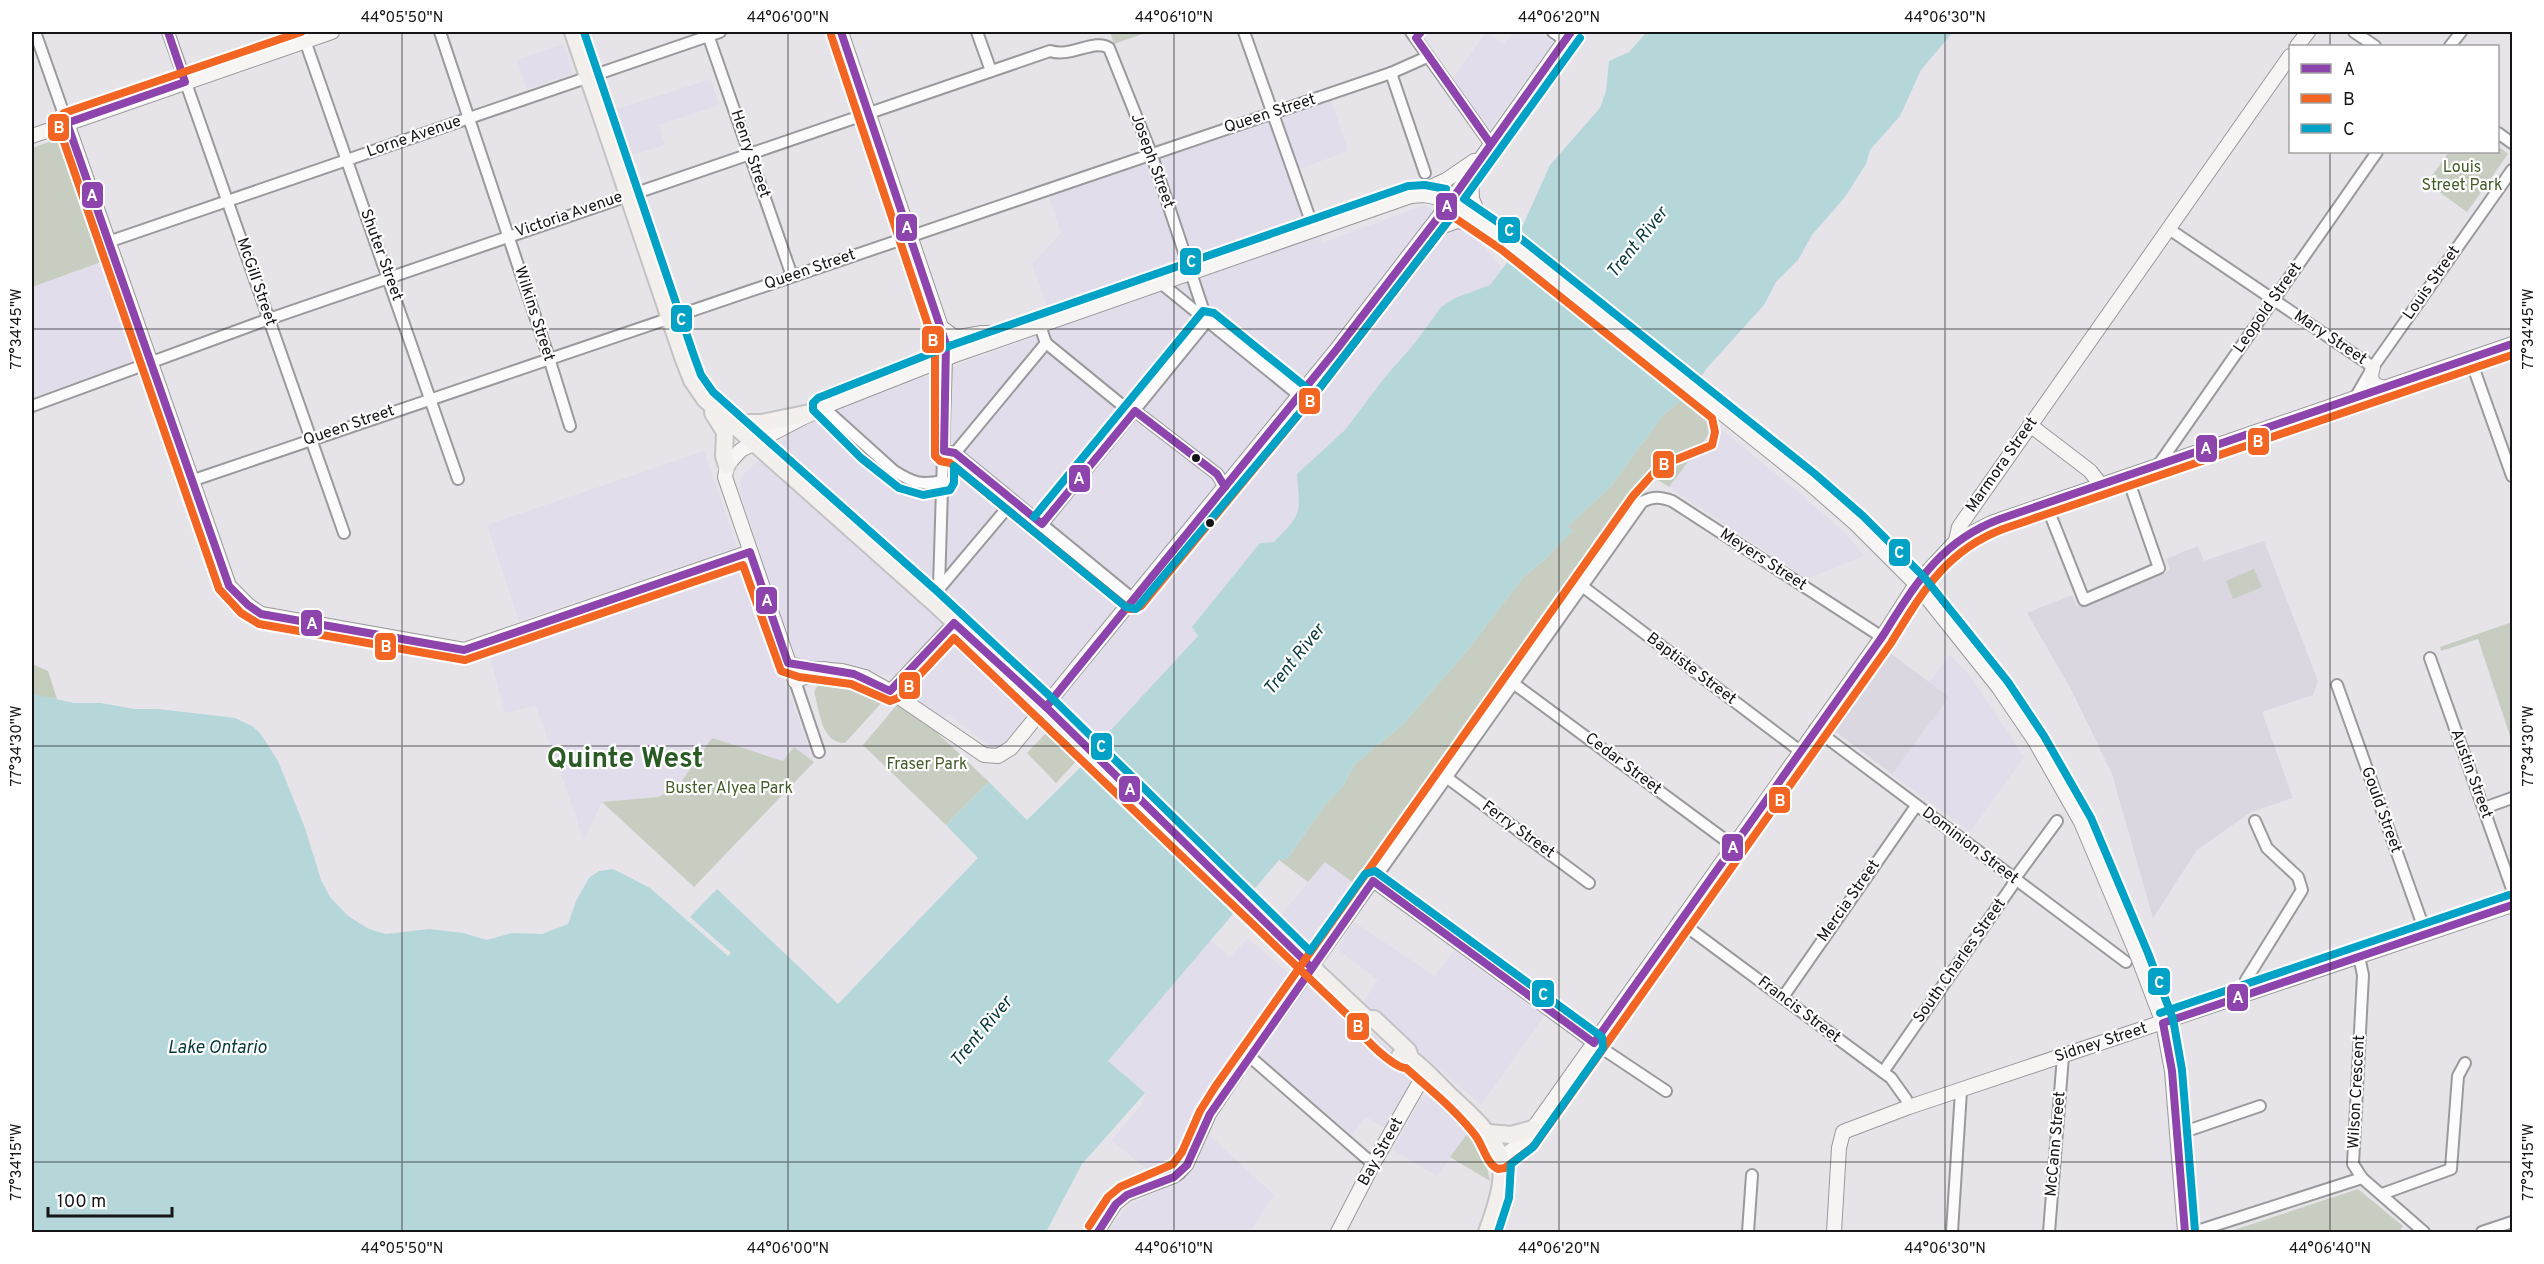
<svg xmlns="http://www.w3.org/2000/svg" width="2544" height="1264" font-family="Overpass,sans-serif">
	<style>
		.commercial { fill: #e2ddeb }
		.built { fill: #dad7e1 }
		.green { fill: #c7cdc1 }
		.forest { fill: #c3ccbb }
		.water { fill: #b5d7da }
		.lines { fill: none; stroke-linecap: round; stroke-linejoin: round }
		.street-casing { stroke: #9a999c; stroke-width: 14 }
		.secondary-casing { stroke: #9a999c; stroke-width: 16 }
		.primary-casing { stroke: #c3c2c4; stroke-width: 20 }
		.street { stroke: #fbfbfc; stroke-width: 10 }
		.secondary { stroke: #f7f5f4; stroke-width: 14 }
		.primary { stroke: #f3efec; stroke-width: 16 }
		.bus-1-casing { stroke: #fff; stroke-width: 12 }
		.bus-2-casing { stroke: #fff; stroke-width: 12 }
		.bus-3-casing { stroke: #fff; stroke-width: 12 }
		.bus-1 { stroke: #8e44ad; stroke-width: 8 }
		.bus-2 { stroke: #f26522; stroke-width: 8 }
		.bus-3 { stroke: #01a2c5; stroke-width: 8 }
		.ticks { fill: none; stroke: #151417; stroke-width: 1.5; stroke-opacity: 0.45 }
		.bus-dot { fill: #151417; stroke: #fff; stroke-width: 2 }
		.labels { text-anchor: middle; dominant-baseline: central; stroke-width: 4.5; stroke-linejoin: round; paint-order: stroke }
		.street-label { font-size: 16px; fill: #151417; stroke: #fff }
		.park-label { font-size: 16px; fill: #445c29; stroke: #fff }
		.water-label { font-size: 18px; font-style: italic; fill: #063839; stroke: #fff }
		.town-label { font-size: 28px; font-weight: bold; fill: #2b5b24; stroke: #fff }
		.line-badge { stroke: #fff; stroke-width: 2 }
		.badge-label { font-size: 16px; text-anchor: middle; font-weight: bold; fill: #fff }
		.neatline { fill: none; stroke: #151417; stroke-width: 2 }
		.ticks-label { font-size: 15px; text-anchor: middle; fill: #151417 }
	</style>
	<rect width="100%" height="100%" fill="#e6e4e9"/>
	<!-- commercial -->
	<g class="commercial">
		<path d="M1486,32L1504,44L1514,32H1539L1553,43L1490,129L1451,81Z"/>
		<path d="M563,44L573,73L527,89L517,60Z"/>
		<path d="M711,79L719,105L659,125L665,145L628,156L611,111Z"/>
		<path d="M1331,100L1348,151L1297,170L1322,243L1424,205L1472,233L1503,269L1490,286L1455,298L1385,377L1345,430L1298,474L1300,511L1296,519L1274,542L1260,544L1192,627L1199,635L1102,741L1051,693L997,751L947,714L942,722L893,676L777,659L814,762L794,747L784,761L712,738L678,788L658,797L602,802L583,842L577,819L536,706L505,713L488,650L762,558L739,489L742,475L781,440L822,414L896,385L925,377L1055,329L1032,264L1061,233L1049,196Z"/>
		<path d="M104,261L139,360L32,398V287Z"/>
		<path d="M1716,425L1804,497L1846,534L1864,556L1807,579L1669,487Z"/>
		<path d="M704,451L737,547L519,621L487,525Z"/>
		<path d="M1950,655L1970,676L2024,757L1970,832L1892,774L1949,697L1929,682Z"/>
		<path d="M1325,862L1359,887L1313,953L1277,920Z"/>
		<path d="M1354,922L1435,976L1454,951L1544,1016L1481,1105L1363,1002L1378,980L1337,949Z"/>
		<path d="M1248,938L1295,979L1208,1104L1185,1162L1159,1179L1111,1140L1142,1104L1145,1094L1107,1062L1210,940L1230,957Z"/>
		<path d="M1310,979L1418,1074L1386,1129L1366,1117L1352,1135L1258,1055Z"/>
		<path d="M1433,1096L1470,1130L1437,1176L1393,1150L1422,1097Z"/>
		<path d="M1206,1132L1274,1195L1250,1232H1106L1129,1205L1187,1177Z"/>
	</g>
	<!-- built -->
	<g class="built">
		<path d="M2264,541L2318,681L2313,695L2262,712L2293,798L2251,812L2197,850L2153,918L2112,774L2072,691L2027,613L2072,595L2077,606L2170,570L2166,559L2198,546L2204,561Z"/>
		<path d="M1886,650L1949,697L1892,774L1831,728Z"/>
	</g>
	<!-- green -->
	<g class="green">
		<path d="M1110,32H1148L1114,44Z"/>
		<path d="M60,138L104,261L32,287V148Z"/>
		<path d="M2498,146L2508,154L2467,212L2427,183L2449,152H2498Z"/>
		<path d="M1689,394L1704,407L1700,413L1716,425L1669,487L1649,474L1359,887L1325,862L1308,882L1279,860L1287,859L1325,805L1343,786L1355,764L1402,725L1466,652L1523,577L1544,560L1572,531L1568,526L1611,486L1663,415Z"/>
		<path d="M2254,569L2262,587L2233,599L2226,581Z"/>
		<path d="M2512,622V742L2478,639L2441,651L2440,647Z"/>
		<path d="M832,676C848,680 878,683 885,699L845,743C821,743 820,711 814,692L818,684Z"/>
		<path d="M902,699L989,782L946,825L863,745Z"/>
		<path d="M1051,728L1082,755L1056,783L1027,753Z"/>
		<path d="M712,738L783,761L794,747L814,762L694,887L602,802L658,797L677,788Z"/>
		<path d="M1470,1130L1484,1154L1490,1181L1450,1157Z"/>
		<path d="M2358,1189L2403,1226L2399,1232H2228Z"/>
	</g>
	<!-- forest -->
	<path class="forest" d="M32,664L48,671L57,699L32,695Z"/>
	<!-- water -->
	<path class="water" d="M1647,32H1953L1921,70L1900,116L1870,150L1866,164L1845,197L1812,235L1798,260L1776,282L1764,305L1707,368L1689,394L1663,415L1611,486L1568,526L1572,531L1544,560L1523,577L1466,652L1402,725L1355,764L1343,786L1325,805L1287,859L1279,860L1108,1061L1145,1093L1082,1164L1046,1232H32V694L74,703H101L134,709H158L219,716L235,718L252,726L260,733L278,761L305,828L321,880L330,897L348,916L369,929L386,934L429,929L463,933L487,940L512,933L542,934L568,924L576,901L589,878L599,871L613,869L650,888L728,956L731,953L690,917L717,889L838,1004L978,858L946,825L989,782L1027,820L1088,760L1086,757L1198,636L1192,627L1260,543L1274,542C1303,512 1300,515 1297,474L1345,430L1385,377L1415,343L1441,307L1455,298L1490,285L1519,247L1520,232L1550,165L1600,108L1606,91L1609,61L1629,52Z"/>
	<g class="lines">
		<!-- street casing -->
		<g class="street-casing">
			<g id="street">
				<path d="M35,32L67,123"/>
				<path d="M168,32L344,533"/>
				<path d="M302,32L458,479"/>
				<path d="M440,32L549,358L570,426"/>
				<path d="M707,32L792,276"/>
				<path d="M977,32L991,71"/>
				<path d="M1244,32L1314,230"/>
				<path d="M1411,32L1490,143"/>
				<path d="M1553,32L1565,40"/>
				<path d="M2354,32L2375,46"/>
				<path d="M2450,46L2461,32"/>
				<path d="M1391,73L1425,173"/>
				<path d="M2498,133L2512,143"/>
				<path d="M2169,229L2373,367"/>
				<path d="M108,242L720,32"/>
				<path d="M1162,284L1300,396"/>
				<path d="M1040,326L1046,343L1128,410L1135,411L1217,474L1225,487"/>
				<path d="M2470,358L2512,476"/>
				<path d="M2355,398L2373,367L2512,170"/>
				<path d="M32,406L269,319L1050,51C1071,58 1095,38 1109,48L1151,153L1207,321"/>
				<path d="M823,407L894,471C915,484 920,485 944,481"/>
				<path d="M944,451L955,453L1133,599"/>
				<path d="M955,453L1046,343"/>
				<path d="M2159,464L2377,152"/>
				<path d="M191,481L1391,73L1427,57"/>
				<path d="M2046,504L2084,600L2159,568L2127,476"/>
				<path d="M1042,524L1207,321"/>
				<path d="M1582,586L1800,751"/>
				<path d="M939,587L946,359"/>
				<path d="M938,590L1013,501"/>
				<path d="M2430,658L2512,889"/>
				<path d="M795,681L819,752"/>
				<path d="M1513,683L1732,845"/>
				<path d="M2337,685L2426,934"/>
				<path d="M890,691L954,623"/>
				<path d="M1815,729L2126,962"/>
				<path d="M1446,777L1589,883"/>
				<path d="M2484,808L2512,798"/>
				<path d="M1373,881L1594,1043L1666,1091"/>
				<path d="M1679,921L1891,1078L1906,1099L1909,1107"/>
				<path d="M2359,957L2363,975L2353,1164L2362,1178L2424,1232"/>
				<path d="M2244,996L2246,980L2302,890L2298,877L2267,848L2255,821"/>
				<path d="M1783,997L1916,806"/>
				<path d="M1249,1056L1373,1164"/>
				<path d="M1883,1072L2012,886L2015,878L2057,821"/>
				<path d="M2178,1134L2260,1106"/>
				<path d="M2382,1194L2451,1169L2458,1076L2465,1063"/>
				<path d="M1098,1232L1116,1204L1127,1195L1174,1177L1180,1173L1187,1165L1210,1114L1249,1056L1642,502C1653,496 1661,497 1672,501L1882,637"/>
				<path d="M1748,1232L1752,1175"/>
				<path d="M1952,1232L1961,1091"/>
				<path d="M2049,1232L2063,1056"/>
				<path d="M2194,1232L2362,1178"/>
				<path d="M2482,1232L2512,1222"/>
			</g>
		</g>
		<!-- secondary casing -->
		<g class="secondary-casing">
			<g id="secondary">
				<path d="M841,32L941,327L946,344V359"/>
				<path d="M2297,46L2308,32"/>
				<path d="M67,123L229,586L248,605L261,614L464,650L750,552"/>
				<path d="M32,136L332,32"/>
				<path d="M1471,172L1472,199L1483,224"/>
				<path d="M1418,193L1446,180L1474,161"/>
				<path d="M1430,231L1457,221L1477,224"/>
				<path d="M941,327L953,336L959,337L982,333H1008"/>
				<path d="M2373,367C2369,380 2372,385 2385,388"/>
				<path d="M2030,425L2090,471L2101,485"/>
				<path d="M1956,541L1991,523L2046,504L2512,344"/>
				<path d="M788,663L803,668L842,671L865,677L890,691L984,755L998,756L1011,748L1337,349L1450,202L1571,32"/>
				<path d="M825,669L795,681L725,477L727,465L741,450L823,407L955,355L1411,196L1424,195L1445,199L1508,242L1808,482L1856,524L1916,584L1999,688L2035,741L2081,822L2138,957L2163,1023L2172,1071L2185,1232"/>
				<path d="M1500,1159L1525,1140L1882,637L1916,584L1956,541L1959,527L2290,56"/>
				<path d="M1338,1232L1373,1164L1425,1073"/>
				<path d="M1834,1232L1839,1148L1843,1132L1848,1130L1909,1107L2512,905"/>
			</g>
		</g>
		<!-- primary casing -->
		<g class="primary-casing">
			<g id="primary">
				<path d="M573,32L683,357L692,380L705,399L931,600L1046,707L1285,942L1367,1019H1374L1408,1051L1410,1058"/>
				<path d="M713,413L725,432L724,456L727,465"/>
				<path d="M732,423H762L810,413"/>
				<path d="M1400,1056C1403,1057 1406,1057 1409,1058C1418,1062 1442,1088 1450,1096C1505,1146 1514,1160 1487,1232"/>
				<path d="M1489,1133L1511,1135L1533,1129"/>
			</g>
		</g>
		<!-- street -->
		<use href="#street" class="street"/>
		<!-- secondary -->
		<use href="#secondary" class="secondary"/>
		<!-- primary -->
		<use href="#primary" class="primary"/>
		<!-- bus-1 casing -->
		<g class="bus-1-casing">
			<g id="bus-1">
				<path d="M168,32L185,82L67,123L229,586L248,605L261,614L464,650L750,552L788,663L854,674L890,691L954,623L1046,707L1311,967"/>
				<path d="M841,32L946,344L944,451L955,453L1042,524L1135,411L1217,474L1225,487"/>
				<path d="M1421,32L1416,38L1490,143"/>
				<path d="M1046,707L1337,349L1450,202L1571,32"/>
				<path d="M1098,1232L1116,1204L1127,1195L1174,1177L1187,1165L1210,1114L1373,881L1594,1043L1882,637C1915,585 1939,542 2000,519L2512,344"/>
				<path d="M2185,1232L2172,1071L2163,1023L2512,905"/>
			</g>
		</g>
		<!-- bus-2 casing -->
		<g class="bus-2-casing">
			<g id="bus-2">
				<path d="M301,32L64,113L59,117L57,122L219,589L241,613L259,624L465,660L743,565L781,671L799,677L851,684L890,701L898,698L954,638L1357,1024C1359,1036 1394,1068 1406,1068C1430,1090 1455,1109 1475,1135C1483,1145 1487,1165 1498,1169L1505,1168L1534,1146L1891,643C1922,593 1945,551 2003,529L2512,355"/>
				<path d="M831,35L935,346V456L940,461L950,463L1129,609H1135L1141,606L1308,403L1452,216L1502,250L1712,418L1715,432L1712,445L1660,466L1633,496L1215,1087L1200,1111L1182,1152L1173,1164L1120,1187L1108,1197L1089,1226"/>
			</g>
		</g>
		<!-- bus-3 casing -->
		<g class="bus-3-casing">
			<g id="bus-3">
				<path d="M584,32L693,353L701,375L713,392L938,592L1053,699L1310,951L1365,874L1375,871L1602,1037L1603,1048L1533,1147L1511,1164L1509,1198L1498,1232"/>
				<path d="M1580,38L1464,199L1515,234L1815,474L1863,516L1924,577L2008,682L2044,736L2091,818L2148,953L2173,1019L2182,1070L2195,1231"/>
				<path d="M1446,189L1425,185L1408,186L952,345L818,398L813,403V410L861,458L899,488L923,495L950,490L954,483V466L1126,607L1136,609L1308,403L1452,216"/>
				<path d="M1034,517L1203,311L1214,313L1307,388"/>
				<path d="M2160,1013L2509,895"/>
			</g>
		</g>
		<!-- bus-1 -->
		<use href="#bus-1" class="bus-1"/>
		<!-- bus-2 -->
		<use href="#bus-2" class="bus-2"/>
		<!-- bus-3 -->
		<use href="#bus-3" class="bus-3"/>
	</g>
	<!-- ticks -->
	<path class="ticks" d="M402,32V1232M788,32V1232M1174,32V1232M1559,32V1232M1945,32V1232M2330,32V46M2330,152V1232M32,329H2512M32,746H2512M32,1162H2512"/>
	<!-- markers -->
	<g class="bus-dot">
		<circle cx="1196" cy="458" r="5"/>
		<circle cx="1210" cy="523" r="5"/>
	</g>
	<g class="labels">
		<!-- street labels -->
		<g class="street-label">
			<text transform="translate(1270 114) rotate(-18)">Queen Street</text>
			<text transform="translate(414 137) rotate(-19)">Lorne Avenue</text>
			<text transform="translate(750 154) rotate(71)">Henry Street</text>
			<text transform="translate(1152 161) rotate(70)">Joseph Street</text>
			<text transform="translate(569 215) rotate(-19)">Victoria Avenue</text>
			<text transform="translate(381 255) rotate(70)">Shuter Street</text>
			<text transform="translate(810 270) rotate(-19)">Queen Street</text>
			<text transform="translate(256 282) rotate(71)">McGill Street</text>
			<text transform="translate(2432 283) rotate(-55)">Louis Street</text>
			<text transform="translate(2268 308) rotate(-55)">Leopold Street</text>
			<text transform="translate(534 314) rotate(72)">Wilkins Street</text>
			<text transform="translate(2330 338) rotate(34)">Mary Street</text>
			<text transform="translate(349 426) rotate(-19)">Queen Street</text>
			<text transform="translate(2002 465) rotate(-55)">Marmora Street</text>
			<text transform="translate(1763 560) rotate(33)">Meyers Street</text>
			<text transform="translate(1691 669) rotate(37)">Baptiste Street</text>
			<text transform="translate(1623 764) rotate(37)">Cedar Street</text>
			<text transform="translate(2471 774) rotate(70)">Austin Street</text>
			<text transform="translate(2381 810) rotate(70)">Gould Street</text>
			<text transform="translate(1518 830) rotate(36)">Ferry Street</text>
			<text transform="translate(1970 846) rotate(37)">Dominion Street</text>
			<text transform="translate(1849 901) rotate(-55)">Mercia Street</text>
			<text transform="translate(1960 961) rotate(-55)">South Charles Street</text>
			<text transform="translate(1799 1010) rotate(37)">Francis Street</text>
			<text transform="translate(2101 1043) rotate(-18)">Sidney Street</text>
			<text transform="translate(2357 1092) rotate(-87)">Wilson Crescent</text>
			<text transform="translate(2056 1144) rotate(-85)">McCann Street</text>
			<text transform="translate(1381 1152) rotate(-61)">Bay Street</text>
		</g>
		<!-- park labels -->
		<g class="park-label">
			<text x="2462" y="168">Louis<tspan x="2462" dy="18">Street Park</tspan></text>
			<text x="927" y="765">Fraser Park</text>
			<text x="729" y="789">Buster Alyea Park</text>
		</g>
		<!-- water labels -->
		<g class="water-label">
			<text transform="translate(1638 243) rotate(-51)">Trent River</text>
			<text transform="translate(1295 660) rotate(-51)">Trent River</text>
			<text transform="translate(982 1032) rotate(-50)">Trent River</text>
			<text x="217" y="1048">Lake Ontario</text>
		</g>
		<!-- town labels -->
		<g class="town-label">
			<text x="625" y="760">Quinte West</text>
		</g>
	</g>
	<g class="line-badge">
		<rect x="47" y="113" width="23" height="29" rx="6" fill="#f26522"/>
		<rect x="81" y="181" width="23" height="28" rx="6" fill="#8e44ad"/>
		<rect x="1435" y="192" width="23" height="29" rx="6" fill="#8e44ad"/>
		<rect x="895" y="213" width="23" height="29" rx="6" fill="#8e44ad"/>
		<rect x="1497" y="216" width="24" height="28" rx="6" fill="#01a2c5"/>
		<rect x="1179" y="247" width="23" height="29" rx="6" fill="#01a2c5"/>
		<rect x="670" y="304" width="23" height="29" rx="6" fill="#01a2c5"/>
		<rect x="921" y="325" width="24" height="29" rx="6" fill="#f26522"/>
		<rect x="1298" y="387" width="23" height="28" rx="6" fill="#f26522"/>
		<rect x="2247" y="427" width="23" height="29" rx="6" fill="#f26522"/>
		<rect x="2195" y="434" width="23" height="29" rx="6" fill="#8e44ad"/>
		<rect x="1652" y="450" width="23" height="29" rx="6" fill="#f26522"/>
		<rect x="1068" y="464" width="23" height="29" rx="6" fill="#8e44ad"/>
		<rect x="1888" y="538" width="23" height="29" rx="6" fill="#01a2c5"/>
		<rect x="755" y="586" width="23" height="29" rx="6" fill="#8e44ad"/>
		<rect x="300" y="609" width="23" height="28" rx="6" fill="#8e44ad"/>
		<rect x="374" y="632" width="23" height="29" rx="6" fill="#f26522"/>
		<rect x="898" y="671" width="23" height="29" rx="6" fill="#f26522"/>
		<rect x="1090" y="732" width="23" height="29" rx="6" fill="#01a2c5"/>
		<rect x="1118" y="775" width="23" height="28" rx="6" fill="#8e44ad"/>
		<rect x="1768" y="786" width="23" height="28" rx="6" fill="#f26522"/>
		<rect x="1721" y="833" width="23" height="29" rx="6" fill="#8e44ad"/>
		<rect x="2147" y="967" width="24" height="29" rx="6" fill="#01a2c5"/>
		<rect x="1531" y="979" width="24" height="29" rx="6" fill="#01a2c5"/>
		<rect x="2226" y="983" width="23" height="29" rx="6" fill="#8e44ad"/>
		<rect x="1346" y="1012" width="24" height="29" rx="6" fill="#f26522"/>
	</g>
	<g class="badge-label">
		<text x="59" y="133">B</text>
		<text x="92" y="201">A</text>
		<text x="1447" y="212">A</text>
		<text x="907" y="233">A</text>
		<text x="1509" y="236">C</text>
		<text x="1191" y="267">C</text>
		<text x="681" y="325">C</text>
		<text x="933" y="346">B</text>
		<text x="1310" y="407">B</text>
		<text x="2258" y="447">B</text>
		<text x="2206" y="454">A</text>
		<text x="1664" y="470">B</text>
		<text x="1079" y="484">A</text>
		<text x="1899" y="558">C</text>
		<text x="767" y="606">A</text>
		<text x="312" y="629">A</text>
		<text x="386" y="652">B</text>
		<text x="909" y="692">B</text>
		<text x="1101" y="752">C</text>
		<text x="1130" y="795">A</text>
		<text x="1780" y="806">B</text>
		<text x="1733" y="853">A</text>
		<text x="2159" y="988">C</text>
		<text x="1543" y="1000">C</text>
		<text x="2238" y="1003">A</text>
		<text x="1358" y="1032">B</text>
	</g>
	<!-- border -->
	<rect width="2544" height="1264" fill="none" stroke="#ffffff" stroke-width="66"/>
	<!-- legend -->
	<rect x="2289" y="45" width="210" height="108" fill="#ffffff" stroke="#a1a1a2" stroke-width="1.5"/>
	<rect x="2301" y="64" width="30" height="9" fill="#8e44ad" stroke="#a1a1a2" stroke-width="1.5"/>
	<text x="2343" y="75" font-size="18" fill="#151417">A</text>
	<rect x="2301" y="94" width="30" height="9" fill="#f26522" stroke="#a1a1a2" stroke-width="1.5"/>
	<text x="2343" y="105" font-size="18" fill="#151417">B</text>
	<rect x="2301" y="124" width="30" height="9" fill="#01a2c5" stroke="#a1a1a2" stroke-width="1.5"/>
	<text x="2343" y="135" font-size="18" fill="#151417">C</text>
	<!-- scale -->
	<path d="M48 1207v9h124v-9" fill="none" stroke="#151417" stroke-width="3"/>
	<text x="57" y="1207" font-size="18" fill="#151417" stroke="#ffffff" stroke-width="4.5" paint-order="stroke">100 m</text>
	<rect x="33" y="33" width="2478" height="1198" class="neatline"/>
	<g class="ticks-label">
		<text x="402" y="22">44°05'50"N</text>
		<text x="788" y="22">44°06'00"N</text>
		<text x="1174" y="22">44°06'10"N</text>
		<text x="1559" y="22">44°06'20"N</text>
		<text x="1945" y="22">44°06'30"N</text>
		<text transform="translate(2528 329) rotate(-90)" y="5">77°34'45"W</text>
		<text transform="translate(16 329) rotate(-90)" y="5">77°34'45"W</text>
		<text transform="translate(2528 746) rotate(-90)" y="5">77°34'30"W</text>
		<text transform="translate(16 746) rotate(-90)" y="5">77°34'30"W</text>
		<text transform="translate(2528 1162) rotate(-90)" y="5">77°34'15"W</text>
		<text transform="translate(16 1162) rotate(-90)" y="5">77°34'15"W</text>
		<text x="402" y="1253">44°05'50"N</text>
		<text x="788" y="1253">44°06'00"N</text>
		<text x="1174" y="1253">44°06'10"N</text>
		<text x="1559" y="1253">44°06'20"N</text>
		<text x="1945" y="1253">44°06'30"N</text>
		<text x="2330" y="1253">44°06'40"N</text>
	</g>
</svg>
